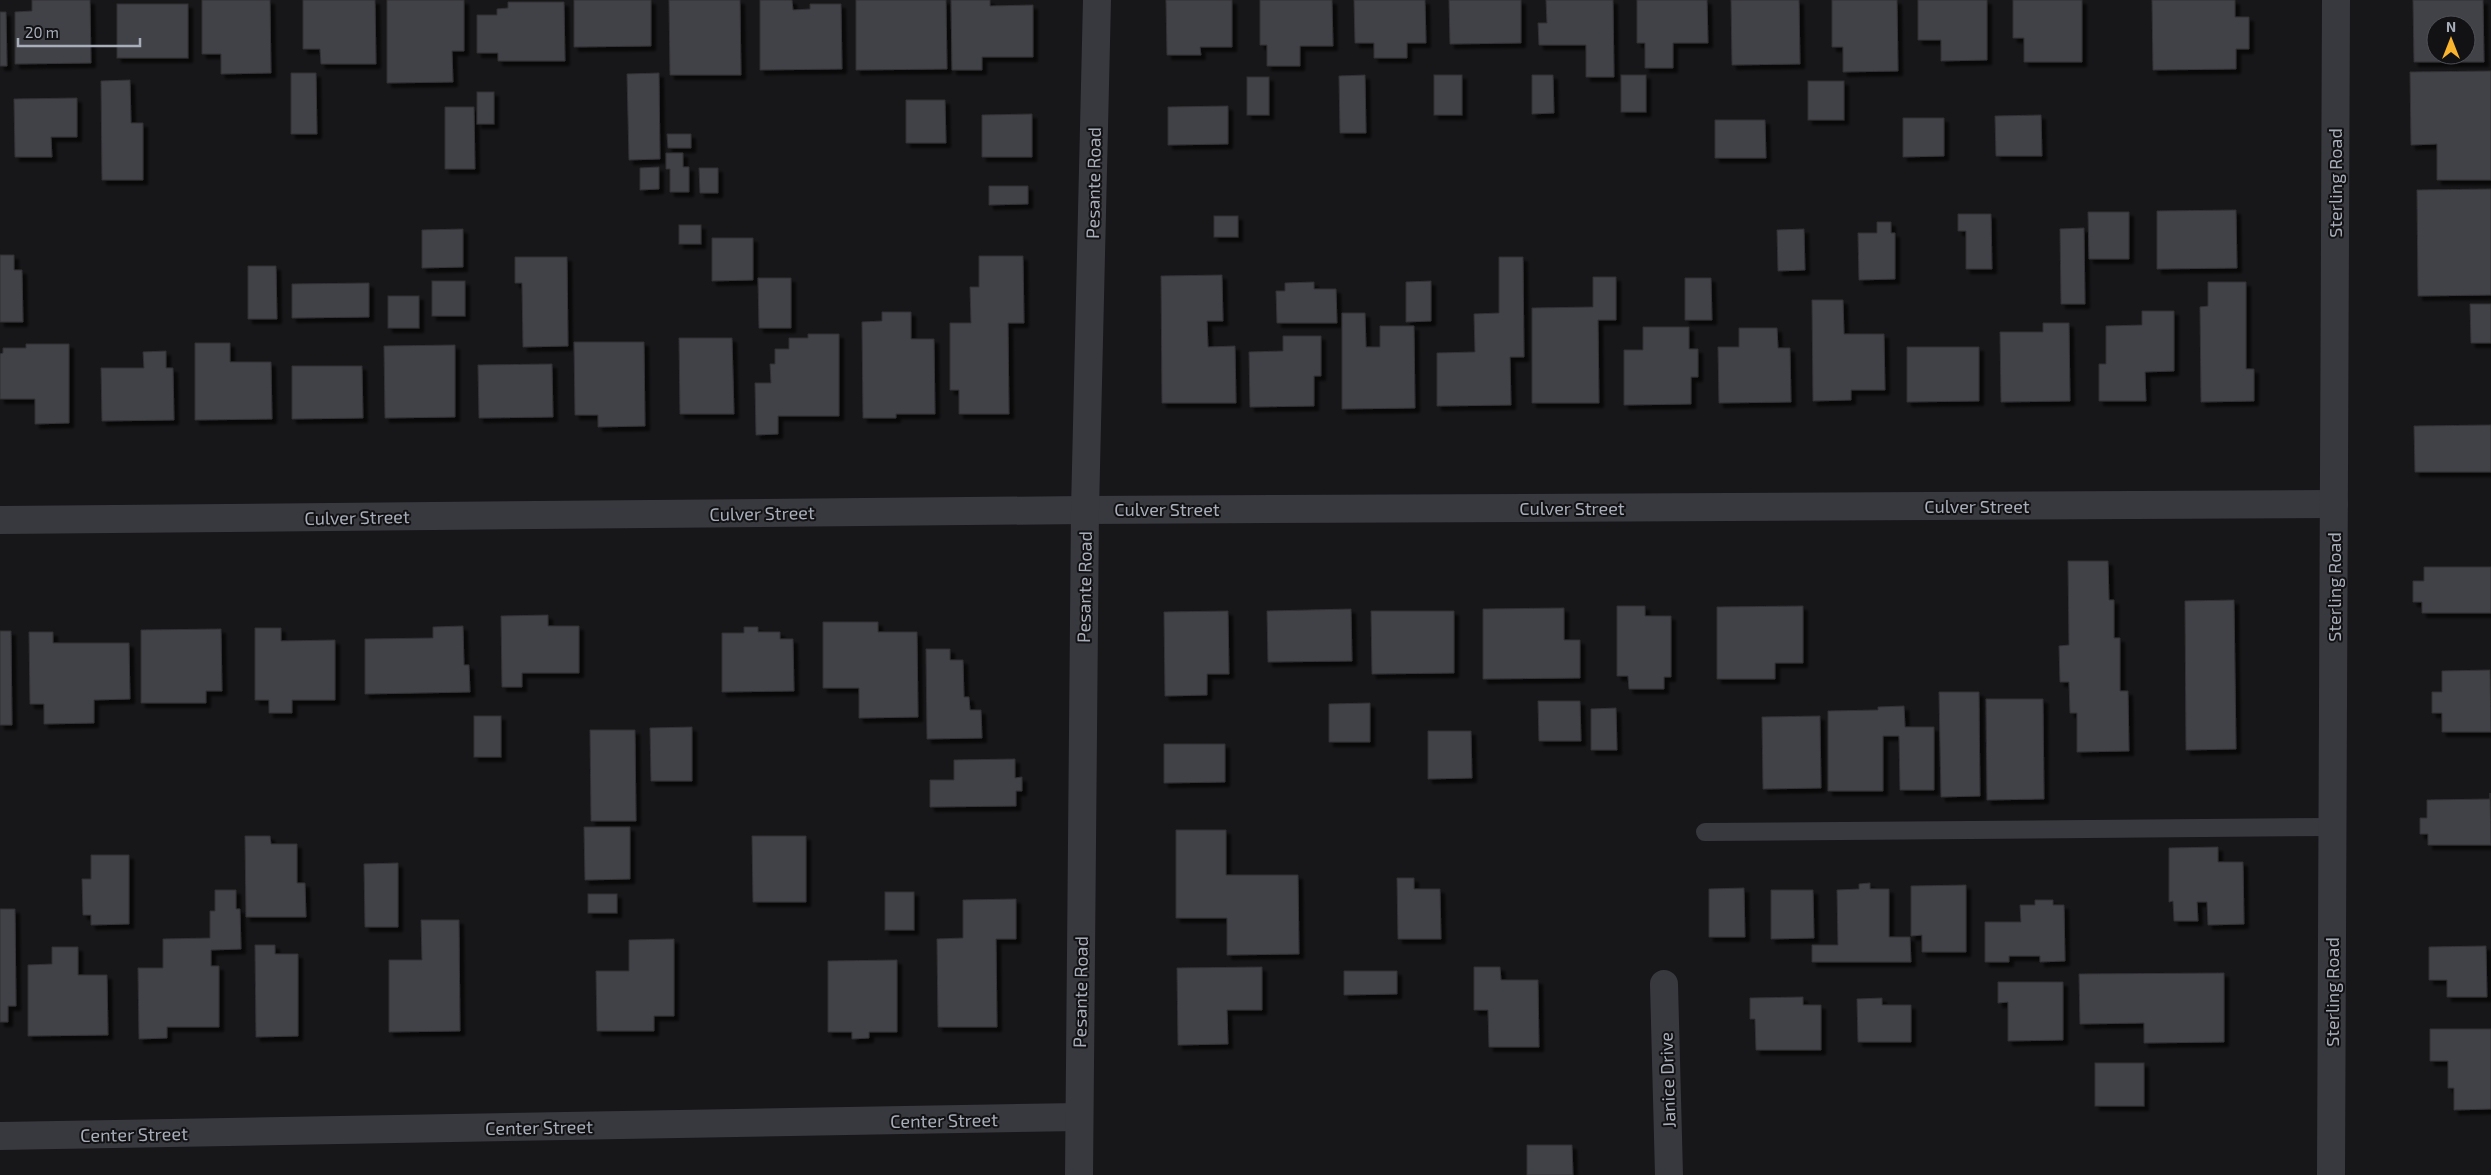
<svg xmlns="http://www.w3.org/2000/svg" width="2491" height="1175" font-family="'Exo 2',sans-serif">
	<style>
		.building { fill: #414246; stroke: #313135; fill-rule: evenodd; filter: url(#shadow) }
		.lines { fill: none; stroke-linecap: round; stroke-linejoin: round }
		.service { stroke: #38393e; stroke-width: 18 }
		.minor { stroke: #38393e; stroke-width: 28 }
		.tertiary { stroke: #38393e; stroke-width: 28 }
		.labels { text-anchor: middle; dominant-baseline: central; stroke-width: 4; stroke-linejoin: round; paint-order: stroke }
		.street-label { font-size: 18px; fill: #a8aeba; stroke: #121214 }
	</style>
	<defs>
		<filter id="shadow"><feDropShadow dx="4.5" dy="4.5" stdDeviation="1" flood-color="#0009"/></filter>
	</defs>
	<rect width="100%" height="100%" fill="#171719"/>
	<!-- building -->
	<g class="building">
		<path d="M32,0H90L91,63L15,64V12L32,11Z"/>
		<path d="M202,0H270L271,73L221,74V54H202Z"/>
		<path d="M303,0H375L376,64H321L320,49H303Z"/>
		<path d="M387,0H464V51H452L453,82L387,83Z"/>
		<path d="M574,0H651V46L574,47Z"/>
		<path d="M669,0H740L741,75H670Z"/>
		<path d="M760,0H792L793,10L810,9V4H841L842,69L760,70Z"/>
		<path d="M856,0H946L947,69L856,70Z"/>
		<path d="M951,0H990V6L1033,5V57H982V70H952Z"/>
		<path d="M1166,0H1232V47H1200L1201,55H1167Z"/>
		<path d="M1260,0H1332L1333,46H1300V66H1267V45H1260Z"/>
		<path d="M1354,0H1425L1426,43H1407V58H1374V43H1355Z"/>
		<path d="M1449,0H1521V43L1450,44Z"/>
		<path d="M1546,0H1613L1614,77H1586V45H1539L1538,23H1547Z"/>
		<path d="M1637,0H1707L1708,43H1673V68H1645V43H1637Z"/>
		<path d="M1731,0H1799L1800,64L1732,65Z"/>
		<path d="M1832,0H1897L1898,71L1843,72V47H1832Z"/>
		<path d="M1918,0H1987V60L1941,61V40H1918Z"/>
		<path d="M2013,0H2082V62H2024V38H2013Z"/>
		<path d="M2152,0H2235V17H2249V49H2236V69L2153,70Z"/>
		<path d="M2413,0H2483L2484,62H2414ZM2436,25H2466V55H2436Z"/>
		<path d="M508,2H564L565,61H498V53H477V15H497V9L508,8Z"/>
		<rect x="117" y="4" width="71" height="54"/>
		<path d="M0,12H6L7,66H0Z"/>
		<path d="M2491,71V180H2437V144L2411,145L2410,72Z"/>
		<path d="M291,73H316L317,134H291Z"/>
		<path d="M659,73L660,159L629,160L627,74Z"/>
		<path d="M1365,75L1366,133H1340L1339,76Z"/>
		<rect x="1434" y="75" width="28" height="40"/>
		<path d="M1532,75H1553L1554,113L1532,114Z"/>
		<rect x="1621" y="75" width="25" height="37"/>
		<rect x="1247" y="77" width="22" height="38"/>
		<path d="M130,80L131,123H143V180H102L101,81Z"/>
		<rect x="1808" y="81" width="36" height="39"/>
		<rect x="477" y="92" width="17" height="32"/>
		<path d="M77,98V137H51L52,157H15L14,99Z"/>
		<path d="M906,100H945L946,143H906Z"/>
		<path d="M1228,106V144L1168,145V107Z"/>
		<path d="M445,107H474L475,169H445Z"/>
		<path d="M1032,114V157H982V115Z"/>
		<path d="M2041,115L2042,156H1996L1995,116Z"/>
		<path d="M1903,118H1944V156L1903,157Z"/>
		<path d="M1715,120H1765L1766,158H1715Z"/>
		<path d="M667,134H691V148H668Z"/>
		<path d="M666,153H683V167H689V192H670V169H666Z"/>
		<path d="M659,167V189L640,190V168Z"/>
		<path d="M699,168H718V193H700Z"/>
		<path d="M989,186H1028V204L989,205Z"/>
		<path d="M2491,189V295L2418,296L2417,190Z"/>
		<path d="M2236,210L2237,268L2157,269V211Z"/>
		<path d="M2088,212H2129V259H2089Z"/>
		<path d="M1958,214H1991L1992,269H1966V231H1958Z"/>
		<rect x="1214" y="216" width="24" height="21"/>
		<path d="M1877,222H1891V233H1895V279L1859,280L1858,233H1877Z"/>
		<rect x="679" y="225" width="22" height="19"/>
		<path d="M2084,228L2085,304H2061L2060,229Z"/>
		<path d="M463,229V267L422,268V230Z"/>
		<path d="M1804,229L1805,270L1778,271L1777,230Z"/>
		<path d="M712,238H753V280L712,281Z"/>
		<path d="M0,255H14V270H22L23,322H0Z"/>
		<path d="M979,256H1023L1024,323H1008L1009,414H959V390H950V323H971L970,287H979Z"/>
		<path d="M515,257H567L568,346L523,347L522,283H515Z"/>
		<path d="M1499,257H1523L1524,357H1510L1511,405L1437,406V353L1475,352L1474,314L1499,313Z"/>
		<path d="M248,266H276L277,319H248Z"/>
		<path d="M1222,275L1223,321H1207L1208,347L1235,346L1236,403H1162L1161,276Z"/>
		<path d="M1593,277H1616V320H1598L1599,403H1532V308L1593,307Z"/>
		<path d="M758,278H791V328H759Z"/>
		<path d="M1685,278H1711L1712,320H1685Z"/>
		<rect x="432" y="281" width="33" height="35"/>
		<path d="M1431,281V321L1406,322V282Z"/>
		<path d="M1314,282V289H1336L1337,323H1277L1276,291H1285V283Z"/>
		<path d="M2208,282H2246V369H2254V401L2201,402L2200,307L2208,306Z"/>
		<path d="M369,283V317L292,318V284Z"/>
		<rect x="388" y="296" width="31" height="32"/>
		<path d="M1812,300H1843L1844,334H1884L1885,390H1851V400L1813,401Z"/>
		<path d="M2470,304H2491V343H2471Z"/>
		<path d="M2142,311H2174V371L2145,372L2146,401H2099V364H2106V326L2142,325Z"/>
		<path d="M882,312H911V339H934L935,414H896V418H863L862,322L882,321Z"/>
		<path d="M1342,313H1365L1366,347H1380V326H1414L1415,408L1342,409Z"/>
		<path d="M2043,323H2069L2070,401L2001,402L2000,332H2043Z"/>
		<path d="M1643,327H1689V349H1698V377H1691V404L1624,405V350H1643Z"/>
		<path d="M1739,328H1777L1778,348H1790L1791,402L1719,403L1718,347H1739Z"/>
		<path d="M808,334H839V416H778V434L756,435L755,383H771L770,364H775V349H789V338H808Z"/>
		<path d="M1283,336H1321V376H1314V406L1250,407L1249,352L1283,351Z"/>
		<path d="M679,338H732L734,414H680Z"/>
		<path d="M574,342H644L645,426L598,427V415H575Z"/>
		<path d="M195,343H230V362H271L272,419L195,420Z"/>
		<path d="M26,344H69V423L35,424V399H0V354L3,353V348H26Z"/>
		<path d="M455,345V417L385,418L384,346Z"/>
		<path d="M1907,347H1979V401L1907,402Z"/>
		<path d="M166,351V368H173L174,420L102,421L101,368H144L143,352Z"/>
		<path d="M552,364L553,417L479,418L478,365Z"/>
		<path d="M292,366H362L363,418L292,419Z"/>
		<path d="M2491,425V472H2415L2414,426Z"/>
		<path d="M2068,561H2108L2109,600H2114V638H2120V691H2128L2129,751L2077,752V713H2070L2069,682H2060L2059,646L2069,645Z"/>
		<path d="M2424,567H2491V613H2422V602H2413V581H2424Z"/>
		<path d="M2234,600L2236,749L2186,750L2185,601Z"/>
		<path d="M1617,606H1645V616H1671V677H1664V689H1629L1628,676H1617Z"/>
		<path d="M1803,606V663H1775V679H1717V607Z"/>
		<path d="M1564,608V640H1580V678L1483,679V609Z"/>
		<path d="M1351,609L1352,661L1268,662L1267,611Z"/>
		<path d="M1228,611L1229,674H1207V695L1165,696L1164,612Z"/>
		<path d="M1371,611H1454V673L1372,674Z"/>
		<path d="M548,615V626H579V673H522V687H502L501,616Z"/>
		<path d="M823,622H878V632H917L918,717L859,718V688H823Z"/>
		<path d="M463,626L464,665H469L470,692L365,694V639L433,638V627Z"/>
		<path d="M744,627H758V632H780V639H793L794,691L722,692V633H744Z"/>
		<path d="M255,628H281V641L335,640V700H292V713H269V700H255Z"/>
		<path d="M221,629L222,691H206V703H141V630Z"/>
		<path d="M0,631H11L12,725H0Z"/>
		<path d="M29,632H53V643H129L130,699L94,700V723L44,724V704H30Z"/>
		<path d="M926,649H950V660H963L964,697H969L970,710H981L982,738L927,739Z"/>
		<path d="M2490,670L2491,732H2442V713H2432V692H2442V671Z"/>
		<path d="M1939,692H1979L1980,796L1941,797Z"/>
		<path d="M1986,699H2043L2044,799L1987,800Z"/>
		<path d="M1538,701H1580L1581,741H1539Z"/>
		<path d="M1370,703V742H1329V704Z"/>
		<path d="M1904,706L1905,727H1934V790H1900L1899,736H1883V791H1828V711L1878,710V707Z"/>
		<path d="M1616,708L1617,750H1591V709Z"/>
		<rect x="474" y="716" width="27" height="41"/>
		<path d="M1820,716L1821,788L1763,789L1762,717Z"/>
		<path d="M692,727V781H651L650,728Z"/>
		<path d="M590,730H635L636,821H591Z"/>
		<path d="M1428,731H1471L1472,778L1428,779Z"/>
		<path d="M1164,744H1225V782L1164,783Z"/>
		<path d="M1015,759V778L1022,777V791H1016V806L930,807V780H954V760Z"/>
		<path d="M2490,793L2491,845H2428V834H2420V818H2427V800L2490,799Z"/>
		<path d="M584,827H630V879L585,880Z"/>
		<path d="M1176,830H1226V875H1298L1299,954L1227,955V918H1176Z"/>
		<path d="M245,836H270L271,844H297V883H305L306,917H246Z"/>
		<path d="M752,836H806V902H753Z"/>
		<path d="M2218,847V862H2243L2244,924L2208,925L2207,902H2197L2198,921H2174L2173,901L2169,902V848Z"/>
		<path d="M91,855H129V924L91,925V915H83L82,879H91Z"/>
		<path d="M398,863V927H365L364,864Z"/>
		<path d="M1397,878H1414V889H1440L1441,939H1398Z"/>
		<path d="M1870,883V889H1889V937H1910L1911,962H1812V945H1838L1837,890L1859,889V884Z"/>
		<path d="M1966,885V952H1922V935L1911,936V886Z"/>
		<path d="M1744,888L1745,937H1709V889Z"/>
		<path d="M215,890H236V909H240L241,949L211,950V966H219V1027H167V1038L139,1039L138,968H163V939L210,938V911H215Z"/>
		<path d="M1771,890H1813L1814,938L1771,939Z"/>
		<rect x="885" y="892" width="29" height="38"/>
		<rect x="588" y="894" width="29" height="19"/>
		<path d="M1016,899V939H996L997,1027H938L937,939L963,938V900Z"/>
		<path d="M2035,900H2053V905H2064L2065,961L2040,962V956H2009V962H1985V922H2021L2020,905H2035Z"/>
		<path d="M0,909H15L16,1006H8V1022H0Z"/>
		<path d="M421,920H459L460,1031L389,1032V960H422Z"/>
		<path d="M674,939V1016H654V1031H597L596,971H629V940Z"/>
		<path d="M255,945H275V954H298V1036L256,1037Z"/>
		<path d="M2486,946L2487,997H2447V980H2429V947Z"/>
		<path d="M52,947H78V975H107L108,1035L28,1036V965L52,964Z"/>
		<path d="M897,960V1032H869V1038L852,1039V1032H828V961Z"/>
		<path d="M1262,967V1010H1227L1228,1044L1178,1045L1177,968Z"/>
		<path d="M1474,967H1500L1501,980H1538L1539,1047H1489L1488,1010H1474Z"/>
		<path d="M1344,971H1397V994L1344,995Z"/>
		<path d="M2224,973V1042L2144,1043V1023L2080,1024L2079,974Z"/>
		<path d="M1998,982H2063V1040L2008,1041V1002L1998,1003Z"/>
		<path d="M1803,997V1005H1821V1050H1756L1755,1019H1750V998Z"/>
		<path d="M1882,998V1005H1911V1042H1858L1857,999Z"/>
		<path d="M2430,1029H2491V1109L2454,1110V1088H2448V1061H2430Z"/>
		<rect x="2095" y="1063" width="49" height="43"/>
		<path d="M1527,1145H1572L1573,1175H1527Z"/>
	</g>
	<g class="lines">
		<!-- service -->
		<path class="service" d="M1705,832L2333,827"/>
		<!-- minor -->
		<g class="minor">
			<path d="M0,520L1085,510L2334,504"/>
			<path d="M1664,984L1669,1175"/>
			<path d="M0,1136L1079,1117"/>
			<path d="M1079,1175L1085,510L1097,0"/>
		</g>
		<!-- tertiary -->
		<path class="tertiary" d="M2331,1175L2336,0"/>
	</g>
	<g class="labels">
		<!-- street labels -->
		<g class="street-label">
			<text transform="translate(1093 183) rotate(-89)">Pesante Road</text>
			<text transform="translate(2335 183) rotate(-90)">Sterling Road</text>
			<text x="1977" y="506">Culver Street</text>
			<text x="1572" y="508">Culver Street</text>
			<text x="1167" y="509">Culver Street</text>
			<text transform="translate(762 513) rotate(-1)">Culver Street</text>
			<text transform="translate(357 517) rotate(-1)">Culver Street</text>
			<text transform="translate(1084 587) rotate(-89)">Pesante Road</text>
			<text transform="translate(2334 587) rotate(-90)">Sterling Road</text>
			<text transform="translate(1080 992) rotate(-89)">Pesante Road</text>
			<text transform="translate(2332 992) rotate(-90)">Sterling Road</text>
			<text transform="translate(1667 1080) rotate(-92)">Janice Drive</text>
			<text transform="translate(944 1120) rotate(-1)">Center Street</text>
			<text transform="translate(539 1127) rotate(-1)">Center Street</text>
			<text transform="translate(134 1134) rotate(-1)">Center Street</text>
		</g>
	</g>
	<!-- north arrow -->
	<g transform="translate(2451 40)"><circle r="24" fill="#121214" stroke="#4e5056"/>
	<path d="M0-4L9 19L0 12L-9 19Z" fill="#fbb42d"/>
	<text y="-8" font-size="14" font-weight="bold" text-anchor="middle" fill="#a8aeba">N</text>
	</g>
	<!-- scale -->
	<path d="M18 38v8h122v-8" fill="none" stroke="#a8aeba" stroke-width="2.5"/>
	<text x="25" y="38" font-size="15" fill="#a8aeba" stroke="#121214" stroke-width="4" paint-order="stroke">20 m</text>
</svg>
